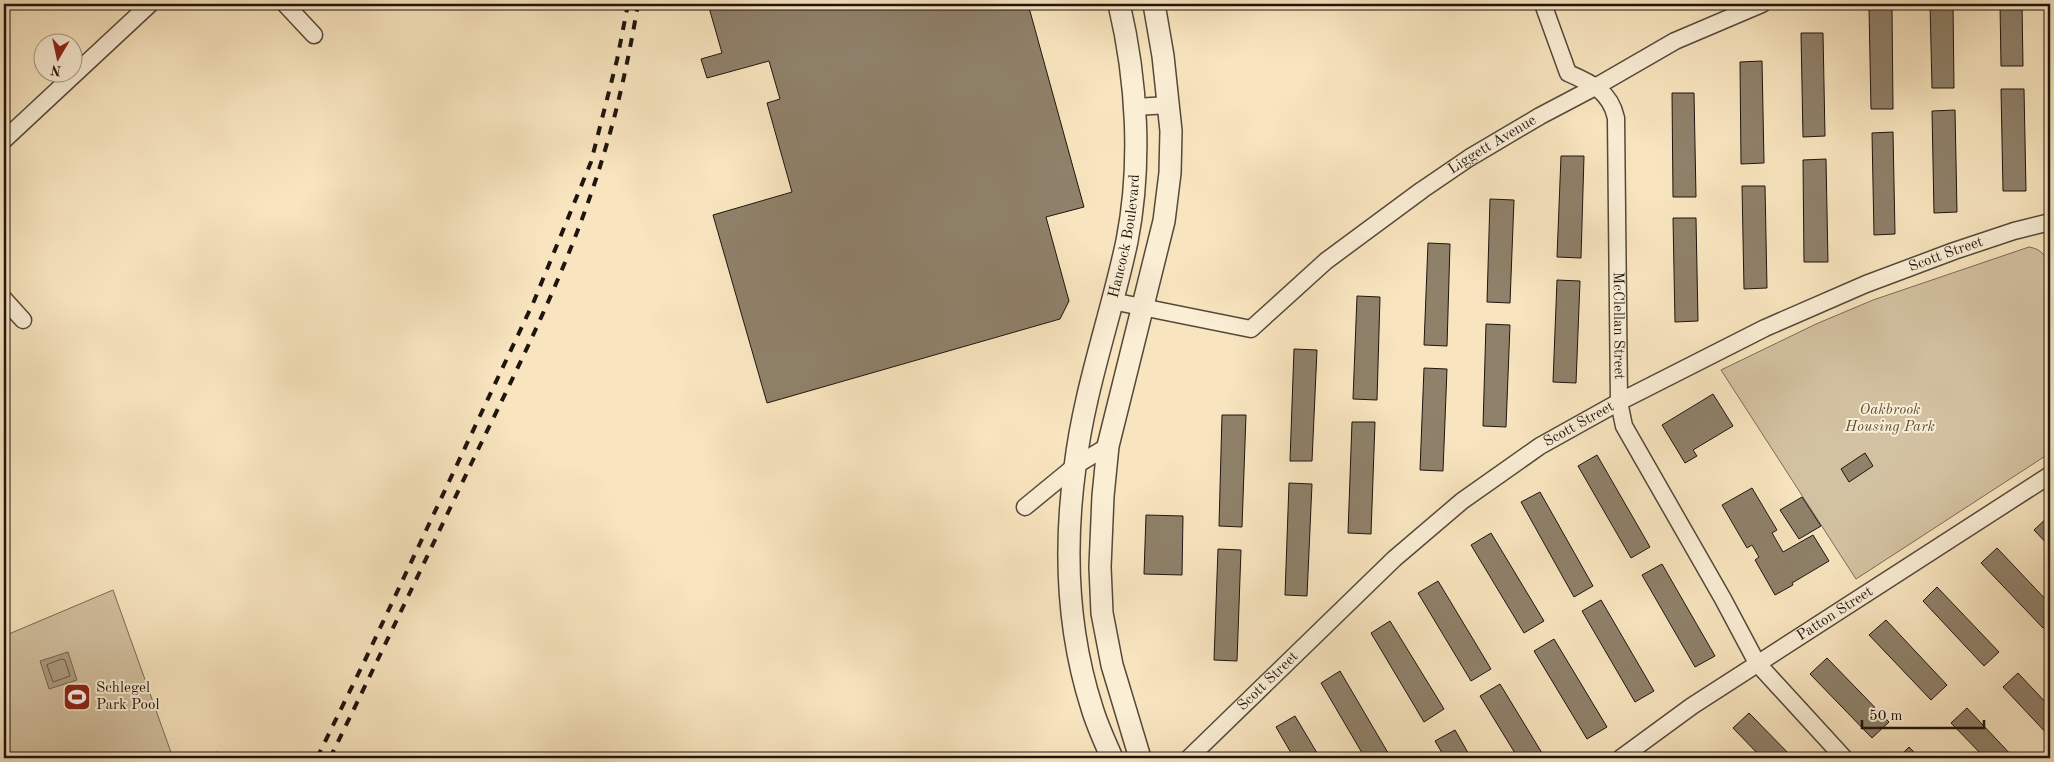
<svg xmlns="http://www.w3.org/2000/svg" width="2054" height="762" font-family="'Old Standard TT',serif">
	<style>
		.green { fill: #d3c2a1; stroke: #786c58 }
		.water { fill: #ae9e83; stroke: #746754 }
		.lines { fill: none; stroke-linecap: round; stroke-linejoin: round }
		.shore { stroke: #665a48; stroke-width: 1 }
		.building { fill: #8f816a; stroke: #1e150e }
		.minor-casing { stroke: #54493a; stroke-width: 19 }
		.tertiary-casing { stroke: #54493a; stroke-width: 24 }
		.minor { stroke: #faeed5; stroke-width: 16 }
		.tertiary { stroke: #faeed5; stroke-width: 21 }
		.rail { stroke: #1e150e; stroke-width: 4; stroke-dasharray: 9 9; stroke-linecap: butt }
		.labels { text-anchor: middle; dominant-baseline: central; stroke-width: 4; stroke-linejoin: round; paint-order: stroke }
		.street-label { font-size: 15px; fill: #1e150e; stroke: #faeed5 }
		.park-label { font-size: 15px; font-style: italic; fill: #5d5241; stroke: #faeed5 }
		.poi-label { font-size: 15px; fill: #1e150e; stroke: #faeed5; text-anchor: start }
	</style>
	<rect width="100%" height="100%" fill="#f8e5bf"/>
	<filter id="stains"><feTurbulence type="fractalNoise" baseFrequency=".004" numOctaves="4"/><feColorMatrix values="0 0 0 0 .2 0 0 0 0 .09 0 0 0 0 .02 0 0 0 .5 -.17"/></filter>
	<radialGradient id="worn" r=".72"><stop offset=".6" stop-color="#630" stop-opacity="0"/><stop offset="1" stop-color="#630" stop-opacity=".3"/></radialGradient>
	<!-- green -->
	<g class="green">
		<path d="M2029,247C2042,249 2046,256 2050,268V453L1856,579L1721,370L1816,324L1873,300Z"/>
		<path d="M113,590L173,758H4V636Z"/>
		<path d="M218,752L222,758H182Z"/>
	</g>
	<!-- water -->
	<path class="water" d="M68,652L77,680L49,689L40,661Z"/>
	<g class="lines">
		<!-- shore -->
		<path class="shore" d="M62,659L65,660L70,676L53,682L47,665Z"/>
	</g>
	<!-- building -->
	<g class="building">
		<path d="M708,4H1028L1084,207L1046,217L1069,301L1060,319L767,403L713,215L792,192L767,103L780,99L769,61L707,78L701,59L722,53Z"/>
		<path d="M1930,4H1953L1954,88H1932Z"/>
		<path d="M2000,4H2022L2023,66H2001Z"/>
		<path d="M1869,8H1892L1893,109H1871Z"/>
		<path d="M1801,33H1823L1825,136L1803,137Z"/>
		<path d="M1762,61L1764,163L1741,164L1740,62Z"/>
		<path d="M2001,89H2024L2026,191H2003Z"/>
		<path d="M1672,93H1694L1696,197H1673Z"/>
		<path d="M1955,110L1957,212L1934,213L1932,111Z"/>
		<path d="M1893,132L1895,234L1874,235L1872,133Z"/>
		<path d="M1561,156H1584L1581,258L1557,257Z"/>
		<path d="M1826,159L1828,262H1804L1803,160Z"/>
		<path d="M1742,186H1765L1767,288L1744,289Z"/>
		<path d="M1490,199L1514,200L1510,303L1487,302Z"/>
		<path d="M1673,218H1696L1698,321L1675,322Z"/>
		<path d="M1428,243L1450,244L1447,346L1424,345Z"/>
		<path d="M1557,280L1580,281L1576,383L1553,382Z"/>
		<path d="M1357,296L1380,297L1377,400L1353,399Z"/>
		<path d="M1486,324L1510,325L1506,427L1483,426Z"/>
		<path d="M1294,349L1317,350L1312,461H1290Z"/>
		<path d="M1424,368L1447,369L1443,471L1420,470Z"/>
		<path d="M1713,394L1733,426L1693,450L1697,456L1685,463L1662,425Z"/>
		<path d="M1222,415H1246L1242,527L1219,526Z"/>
		<path d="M1352,422H1375L1371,534L1348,533Z"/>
		<path d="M1865,453L1873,466L1849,482L1841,469Z"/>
		<path d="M1597,455L1650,547L1631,558L1578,466Z"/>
		<path d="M1289,483L1312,484L1307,596L1285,595Z"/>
		<path d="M1752,488L1777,530L1772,533L1783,552L1813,535L1829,561L1792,583L1793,585L1775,595L1755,560L1759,557L1752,545L1747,548L1722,505Z"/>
		<path d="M1540,492L1593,586L1574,597L1521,502Z"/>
		<path d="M1802,497L1821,526L1799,539L1780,510Z"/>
		<path d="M1146,515L1183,516L1182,575L1144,574Z"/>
		<path d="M2050,515V547L2034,530Z"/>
		<path d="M1491,533L1544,621L1524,633L1471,545Z"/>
		<path d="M1997,548L2050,604V621L2043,628L1981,563Z"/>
		<path d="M1218,549L1241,550L1237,661L1214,660Z"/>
		<path d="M1662,564L1715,656L1695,667L1642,575Z"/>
		<path d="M1438,581L1491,669L1471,681L1418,593Z"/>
		<path d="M1937,587L1999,652L1984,666L1923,601Z"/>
		<path d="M1601,600L1654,691L1635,702L1582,611Z"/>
		<path d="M1886,620L1947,685L1931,700L1869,635Z"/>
		<path d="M1390,621L1444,709L1424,722L1371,633Z"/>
		<path d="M1554,639L1607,727L1587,739L1534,651Z"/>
		<path d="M1827,658L1889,722L1872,738L1810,674Z"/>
		<path d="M1340,671L1391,758H1365L1321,683Z"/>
		<path d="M2018,673L2050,707V737L2003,687Z"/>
		<path d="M1500,684L1545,758H1518L1480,696Z"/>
		<path d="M1967,708L2014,758H1985L1951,723Z"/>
		<path d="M1749,713L1793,758H1762L1733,728Z"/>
		<path d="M1295,716L1320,758H1294L1276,727Z"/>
		<path d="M1455,730L1471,758H1445L1435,741Z"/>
		<path d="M1909,747L1920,758H1898Z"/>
		<path d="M1690,752L1697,758H1684Z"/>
	</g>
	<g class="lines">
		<!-- minor casing -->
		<g class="minor-casing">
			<g id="minor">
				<path d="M285,4L314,35"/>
				<path id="s1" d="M1543,4L1568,73C1591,83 1610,91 1616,118L1619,402L1624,426L1723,599L1757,663L1844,758"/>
				<path d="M1135,107L1169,105"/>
				<path d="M4,140L150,4"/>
				<path d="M4,299L23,320"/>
				<path id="s2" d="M1112,301L1251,329L1326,261L1422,190L1469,158L1540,116L1597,86L1675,41L1762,4"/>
				<path d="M1025,507L1075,466L1108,446"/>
				<path id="s3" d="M1189,758L1394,559L1462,501L1540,446L1619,402L1765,328L1866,284L1954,251L2014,231L2050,222"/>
				<path id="s4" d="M1621,758L1692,706L2050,475"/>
			</g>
		</g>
		<!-- tertiary casing -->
		<g class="tertiary-casing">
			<g id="tertiary">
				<path id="s5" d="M1112,758C1105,742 1097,725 1092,708C1067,630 1064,548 1075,467C1084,390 1111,317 1127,241C1142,164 1137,80 1119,4"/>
				<path d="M1140,758L1112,665L1102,613L1100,567L1103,496L1108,446L1164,221L1170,173L1171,131L1163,56L1154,4"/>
			</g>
		</g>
		<!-- minor -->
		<use href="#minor" class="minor"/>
		<!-- tertiary -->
		<use href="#tertiary" class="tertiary"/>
		<!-- rail -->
		<g class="rail">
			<path d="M317,758L366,658L534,301L591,162L617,60L628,4"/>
			<path d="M330,758C378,660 425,561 472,462C520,363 570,265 602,160C618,109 629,57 638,4"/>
		</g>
	</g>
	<!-- icons -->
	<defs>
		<g id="stadium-square" transform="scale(1.4375)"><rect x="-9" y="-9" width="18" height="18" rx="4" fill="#8f2418" stroke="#faeed5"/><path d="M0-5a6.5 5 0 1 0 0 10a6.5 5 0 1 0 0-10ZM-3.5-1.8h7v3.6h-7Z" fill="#fff"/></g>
	</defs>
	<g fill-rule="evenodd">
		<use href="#stadium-square" x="77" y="697"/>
	</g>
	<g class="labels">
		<!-- street labels -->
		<g class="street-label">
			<text stroke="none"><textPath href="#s2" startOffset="446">Liggett Avenue</textPath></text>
			<text stroke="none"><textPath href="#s5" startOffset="534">Hancock Boulevard</textPath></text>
			<text stroke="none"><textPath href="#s3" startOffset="920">Scott Street</textPath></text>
			<text stroke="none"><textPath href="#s1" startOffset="350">McClellan Street</textPath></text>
			<text stroke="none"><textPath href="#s3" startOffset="515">Scott Street</textPath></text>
			<text stroke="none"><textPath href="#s4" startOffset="258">Patton Street</textPath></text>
			<text stroke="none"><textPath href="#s3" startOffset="110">Scott Street</textPath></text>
		</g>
		<!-- park labels -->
		<g class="park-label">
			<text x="1890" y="410">Oakbrook<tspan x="1890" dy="17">Housing Park</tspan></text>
		</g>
		<!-- poi labels -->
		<g class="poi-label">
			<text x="96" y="688">Schlegel<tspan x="96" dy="17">Park Pool</tspan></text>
		</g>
	</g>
	<!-- margin -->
	<rect width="2054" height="762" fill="none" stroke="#f8e5bf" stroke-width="20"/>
	<rect x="5" y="5" width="2044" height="752" fill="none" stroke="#1e150e" stroke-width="2.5"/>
	<rect x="10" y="10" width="2034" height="742" fill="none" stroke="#1e150e"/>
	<!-- north arrow -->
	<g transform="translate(58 58) rotate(189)"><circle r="24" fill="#faeed5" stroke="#a29785"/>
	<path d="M0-4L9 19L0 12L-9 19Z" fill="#8f2418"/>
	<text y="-8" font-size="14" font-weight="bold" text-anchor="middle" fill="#1e150e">N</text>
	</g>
	<!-- scale -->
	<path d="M1862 720v8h122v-8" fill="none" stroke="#1e150e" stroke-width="2.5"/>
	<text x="1869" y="720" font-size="15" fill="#1e150e" stroke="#faeed5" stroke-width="4" paint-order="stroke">50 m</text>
	<rect width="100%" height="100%" filter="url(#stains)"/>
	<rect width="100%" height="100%" fill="url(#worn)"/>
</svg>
